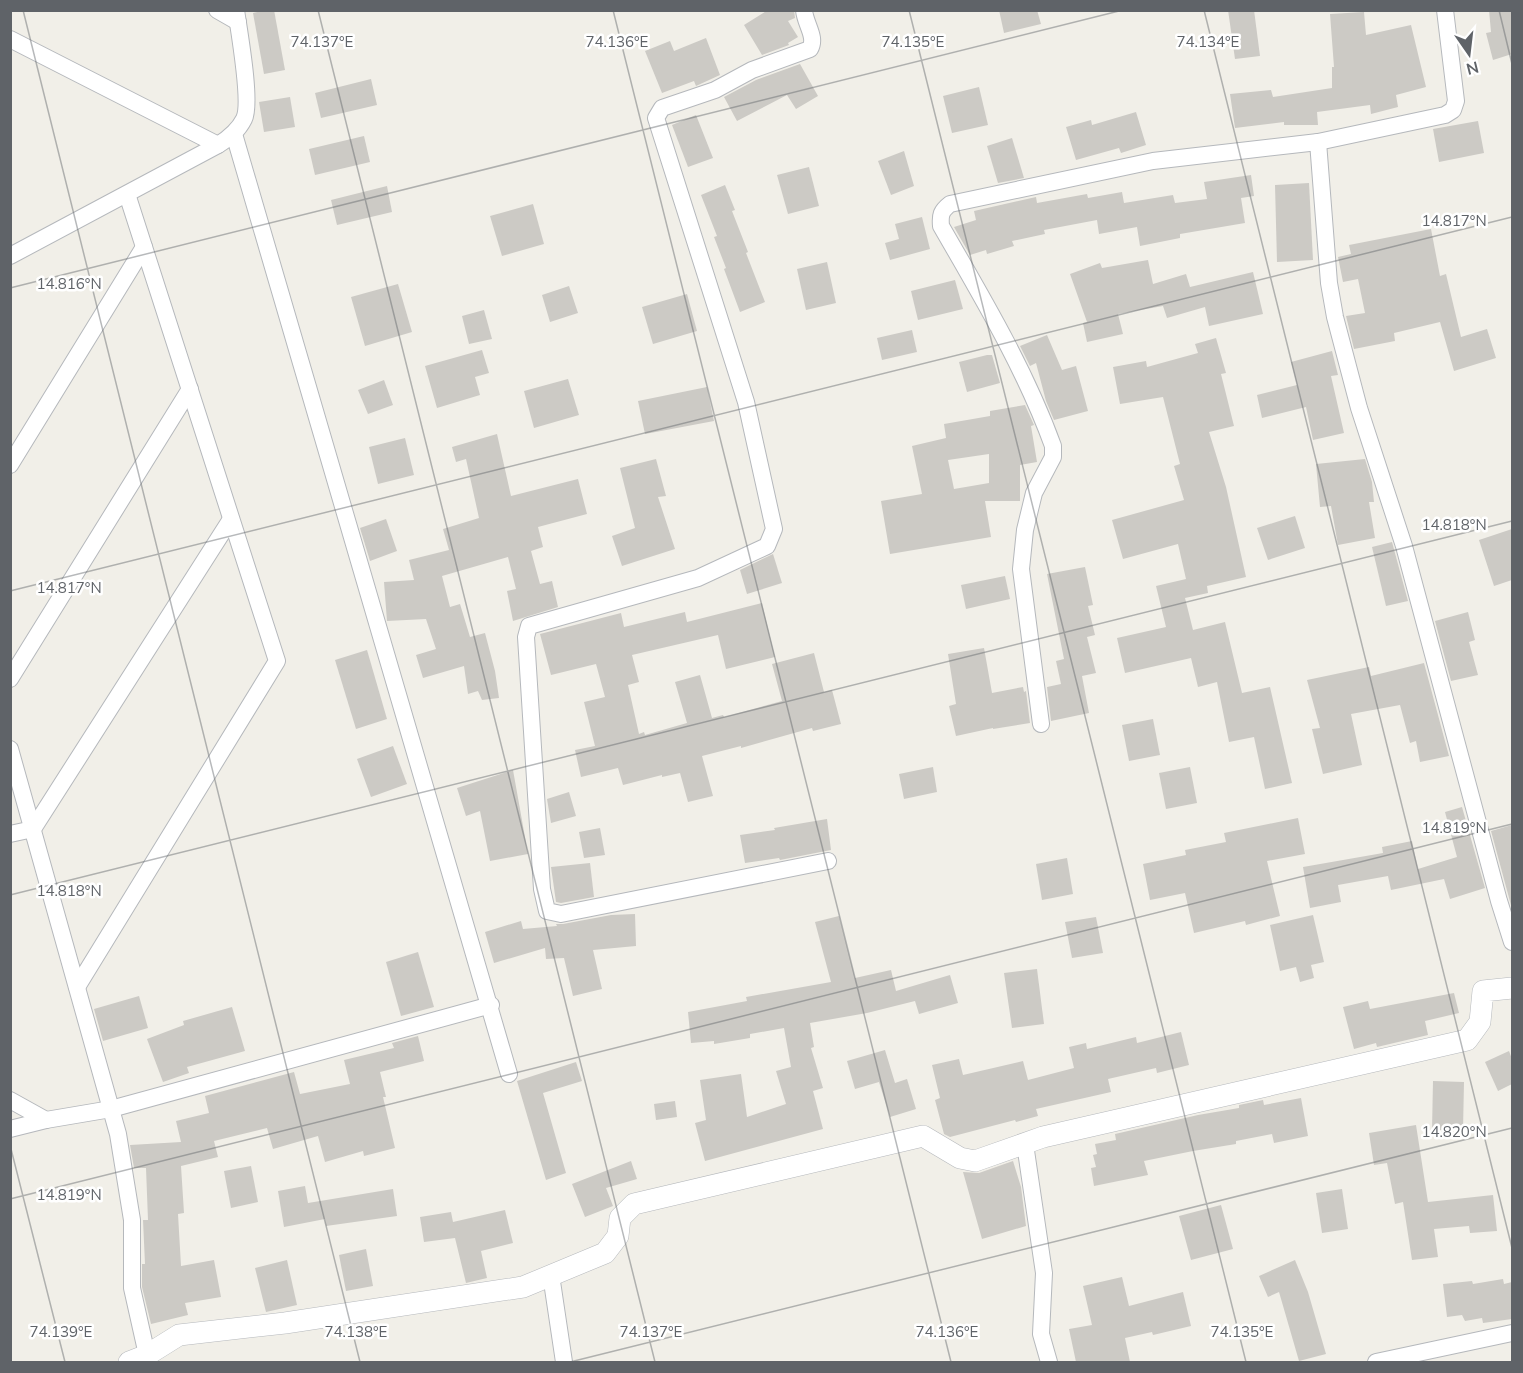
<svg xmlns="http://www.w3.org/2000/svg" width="1523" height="1373" font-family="Mulish,sans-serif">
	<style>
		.building { fill: #cccac5; fill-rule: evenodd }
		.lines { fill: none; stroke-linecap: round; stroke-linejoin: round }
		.minor-casing { stroke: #b5b8bc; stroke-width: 18 }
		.tertiary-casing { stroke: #b5b8bc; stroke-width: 22 }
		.minor { stroke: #fff; stroke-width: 16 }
		.tertiary { stroke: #fff; stroke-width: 21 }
		.ticks { fill: none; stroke: #5f6368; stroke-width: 1.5; stroke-opacity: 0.45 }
		.ticks-label { font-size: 15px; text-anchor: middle; fill: #5f6368; stroke: #fff; stroke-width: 5; stroke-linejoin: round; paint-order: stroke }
	</style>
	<rect width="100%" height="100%" fill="#f1efe8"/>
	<!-- building -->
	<g class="building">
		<path d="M266,10H274L285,70L264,74L253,13Z"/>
		<path d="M768,10H794L795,18L788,21L798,37L788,43L789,45L762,55L744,25Z"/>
		<path d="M999,10H1037L1041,24L1004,33Z"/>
		<path d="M1228,10H1254L1260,56L1235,59Z"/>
		<path d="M1489,10H1512V54L1493,60L1486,33L1491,32Z"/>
		<path d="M1364,12L1366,35L1411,25L1426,87L1396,95L1398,107L1371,114L1370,105L1317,112L1318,125H1284V122L1235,128L1230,94L1271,90L1273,97L1332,88V67H1334L1330,14Z"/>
		<path d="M706,38L720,75L696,86L694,81L662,93L645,51L670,41L674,51Z"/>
		<path d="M800,64L818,96L796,109L787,95L737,121L724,97L756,80Z"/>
		<path d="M371,79L377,105L321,118L315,93Z"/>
		<path d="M979,87L988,125L952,133L943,96Z"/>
		<path d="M290,97L295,127L264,132L259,102Z"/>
		<path d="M1136,112L1146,145L1121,153L1119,148L1076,160L1066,127L1091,120L1092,125Z"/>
		<path d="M696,115L713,158L688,167L672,125Z"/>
		<path d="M1478,121L1484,153L1439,162L1433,129Z"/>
		<path d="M364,136L370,162L315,175L309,149Z"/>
		<path d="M1012,138L1024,178L998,183L987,146Z"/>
		<path d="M904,151L914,186L891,195L878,161Z"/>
		<path d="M809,167L819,206L788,214L777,175Z"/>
		<path d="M1251,175L1254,196L1241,198L1245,223L1180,234V238L1140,246L1137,227L1099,234L1097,220L1044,230L1045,234L1012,241L1014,246L987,254L986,250L970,255L954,227L976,220L974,211L1036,197L1037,203L1087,194L1088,198L1122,192L1124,203L1173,195L1175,203L1207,199L1204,182Z"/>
		<path d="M1309,183L1313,260L1277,262L1275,185Z"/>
		<path d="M725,185L735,210L732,211L748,252L746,253L765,302L740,312L724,269L726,268L714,237L717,236L701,195Z"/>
		<path d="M387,186L392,212L337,225L331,200Z"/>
		<path d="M533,204L544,244L502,256L490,216Z"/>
		<path d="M922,217L930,249L890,260L885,243L899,239L895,224Z"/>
		<path d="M1431,229L1440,276L1446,274L1461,337L1487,329L1496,358L1454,371L1440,322L1394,333L1395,341L1354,349L1346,316L1365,313L1358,279L1343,282L1338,257L1351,254L1349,245Z"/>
		<path d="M1148,260L1153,284L1186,274L1190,287L1253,272L1263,314L1209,326L1205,307L1167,318L1163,306L1118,314L1123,334L1087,342L1083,323L1087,322L1070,274L1100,263L1102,268Z"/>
		<path d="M827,262L836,303L806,310L797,269Z"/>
		<path d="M955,280L963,309L918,320L911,291Z"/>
		<path d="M398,284L412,332L365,346L351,297Z"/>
		<path d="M569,286L578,313L550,322L542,295Z"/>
		<path d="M687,294L697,331L653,344L642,307Z"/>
		<path d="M484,310L492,339L469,344L462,316Z"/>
		<path d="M912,330L917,352L882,360L877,338Z"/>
		<path d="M1047,335L1062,370L1076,366L1088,411L1054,420L1046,401L1036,363L1030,366L1020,346Z"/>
		<path d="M1216,338L1226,373L1221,374L1234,426L1209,432L1226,487L1246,577L1207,586L1208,593L1185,598L1193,630L1225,622L1242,693L1270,687L1292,783L1265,789L1254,737L1229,742L1217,682L1198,687L1191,658L1125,673L1117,638L1166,627L1156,586L1186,579L1178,544L1123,559L1112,520L1184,500L1174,466L1180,464L1163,397L1120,404L1113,367L1146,361L1147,367L1198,353L1195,344Z"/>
		<path d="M482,350L489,373L475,377L480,395L437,408L425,366Z"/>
		<path d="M1332,351L1338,375L1331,376L1344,433L1313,440L1306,407L1262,418L1257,395L1297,385L1291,362Z"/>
		<path d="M987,355H992L1000,383L967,392L959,362Z"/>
		<path d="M568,379L579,415L534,428L524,391Z"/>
		<path d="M384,380L393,405L368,414L358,390Z"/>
		<path d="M707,387L714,421L645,434L638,401Z"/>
		<path d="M1025,405L1034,425L1031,426L1037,462L1020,465V501H985L991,537L890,554L881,501L922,494L912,446L946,438L944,424L990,416V411ZM989,454V483L954,489L948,460Z"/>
		<path d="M497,434L511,496L578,479L587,514L538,527L543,547L531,551L540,584L552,581L558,607L513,621L507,591L516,589L508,557L442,576L450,607L460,604L470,637L485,633L495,671L499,698L482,700L478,691L468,694L464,666L423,678L416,655L436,649L426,619L387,621L384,582L414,580L409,560L449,550L443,529L479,518L466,459L456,462L452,447Z"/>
		<path d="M405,438L414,475L378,484L369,447Z"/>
		<path d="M656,459L666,496L658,497L675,549L622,566L612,536L635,528L620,468Z"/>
		<path d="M1365,459L1372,482L1374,502H1369L1375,538L1338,545L1331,506L1320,507L1316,464Z"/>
		<path d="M1295,516L1305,548L1268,560L1257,528Z"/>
		<path d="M386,519L397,551L370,561L360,528Z"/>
		<path d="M1512,529V580L1494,586L1479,540Z"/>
		<path d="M1392,542L1408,601L1386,606L1372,547Z"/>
		<path d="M773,554L782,583L747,594L740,570Z"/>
		<path d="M1085,567L1093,605L1088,606L1095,635L1087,637L1096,673L1082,676L1089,713L1051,721L1047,687L1061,684L1056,661L1064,659L1047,574Z"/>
		<path d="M1005,576L1010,599L966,609L961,585Z"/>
		<path d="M762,603L775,657L726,669L718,635L632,655L639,682L628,685L639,734L644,732L645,735L687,723L675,682L700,675L712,718L723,715L724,717L782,701L772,664L814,653L824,692L832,690L841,724L813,731L812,728L741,748V746L702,756L713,796L688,802L680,773L662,777V775L623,785L618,768L581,777L575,750L595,746L584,702L605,697L596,664L551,675L540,634L621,613L624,627L685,612L687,622Z"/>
		<path d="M1468,612L1475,640L1469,642L1478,675L1451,681L1435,621Z"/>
		<path d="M984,648L992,693L1023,687L1024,692L1026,691L1030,723L993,729V728L956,736L949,706L956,704L948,654Z"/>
		<path d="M367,650L387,719L356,729L335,660Z"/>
		<path d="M1424,663L1449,756L1420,762L1416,741L1410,743L1400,705L1351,714L1362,765L1323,774L1312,729L1320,728L1307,680L1369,667L1371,676Z"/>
		<path d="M1153,719L1160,755L1129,761L1122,725Z"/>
		<path d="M393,746L407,784L371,797L357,759Z"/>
		<path d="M933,767L937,792L904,799L899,774Z"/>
		<path d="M1190,767L1197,803L1166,809L1159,773Z"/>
		<path d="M513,770L528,854L490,861L480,811L466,816L457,788Z"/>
		<path d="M569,792L576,816L551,823L547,799Z"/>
		<path d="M1462,807L1485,888L1450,899L1444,879L1391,890L1388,876L1338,885L1341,902L1310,908L1303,867L1383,853L1382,847L1412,841L1418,869L1457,857L1445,812Z"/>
		<path d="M1298,818L1305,854L1267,861L1280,916L1246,925L1245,921L1194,933L1185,893L1150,900L1143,864L1186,855L1185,850L1226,842L1224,833Z"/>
		<path d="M827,819L831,850L780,860L779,858L745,863L740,835L775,830L774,828Z"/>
		<path d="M1512,825V909L1491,831Z"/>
		<path d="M600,828L605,855L584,858L579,832Z"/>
		<path d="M1067,858L1073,894L1042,900L1036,864Z"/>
		<path d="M590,863L594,897L561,903L556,902L551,867Z"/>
		<path d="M635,914L636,946L593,950L602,989L573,996L564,958L546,959L545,948L494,963L485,932L521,921L523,929L557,926L556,924H563L611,915Z"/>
		<path d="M1313,915L1324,962L1311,965L1314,978L1300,982L1296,967L1280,971L1270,925Z"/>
		<path d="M839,916L855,978L891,970L896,991L950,975L958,1003L919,1014L915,1001L867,1013L810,1023L814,1047L811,1048L823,1088L813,1091L823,1129L705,1161L695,1123L706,1120L700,1080L741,1074L747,1117L786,1104L776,1071L791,1067L784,1028L750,1034V1038L714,1044V1041L691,1043L688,1012L747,1001L746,997L831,982L815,922Z"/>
		<path d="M1096,917L1103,953L1072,958L1065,922Z"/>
		<path d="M418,952L434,1007L401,1016L386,962Z"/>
		<path d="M1037,969L1044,1024L1012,1028L1004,973Z"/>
		<path d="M1454,993L1459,1013L1425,1021L1428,1035L1377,1047L1376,1043L1354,1049L1343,1007L1368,1001L1370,1009Z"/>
		<path d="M139,996L148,1028L103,1041L94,1009Z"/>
		<path d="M232,1007L245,1051L187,1067L189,1073L163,1082L147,1039L184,1025L183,1021Z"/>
		<path d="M1181,1032L1189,1065L1157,1073L1156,1068L1108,1079L1111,1092L1036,1109L1038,1116L1016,1122L1015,1120L950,1137L944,1134L935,1100L940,1098L932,1065L959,1059L963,1075L1023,1061L1028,1080L1074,1068L1069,1047L1086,1043L1087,1049L1136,1037L1137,1043Z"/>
		<path d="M418,1036L424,1061L380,1072L386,1097H383L395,1148L364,1156L363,1151L325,1162L318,1136L273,1149L267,1128L214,1141L218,1157L181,1166L184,1213L178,1214L181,1266L214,1260L221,1297L185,1303L188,1315L151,1324L142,1287V1264H145L143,1220H148L146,1168H134L130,1145L181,1142L176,1121L209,1113L205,1096L294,1072L300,1094L350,1084L344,1060L394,1048L392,1043Z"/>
		<path d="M885,1050L895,1083L907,1079L916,1109L890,1117L879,1082L855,1089L847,1061Z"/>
		<path d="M1509,1051L1512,1059V1084L1498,1091L1485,1062Z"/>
		<path d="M576,1062L582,1081L543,1093L566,1173L546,1180L517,1081Z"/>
		<path d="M1433,1081L1464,1082L1463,1130H1432Z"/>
		<path d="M1301,1098L1308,1136L1274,1143L1272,1134L1236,1141V1144L1193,1151L1144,1161L1148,1175L1094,1186L1091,1168L1096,1167L1093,1155L1097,1154L1095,1144L1116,1140L1115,1134L1198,1115L1239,1108V1105L1263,1100L1264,1105Z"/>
		<path d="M675,1101L677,1117L656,1120L654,1104Z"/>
		<path d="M1416,1125L1428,1202L1493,1195L1497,1231L1470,1233L1469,1226L1434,1229L1438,1257L1412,1260L1403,1202L1395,1204L1387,1163L1374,1165L1369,1133Z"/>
		<path d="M631,1161L637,1179L606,1188L613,1206L585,1217L572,1184Z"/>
		<path d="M1013,1161L1021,1187L1026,1226L982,1239L963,1172L979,1173Z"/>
		<path d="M251,1166L258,1202L231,1208L224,1171Z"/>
		<path d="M305,1186L308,1203L393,1189L397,1216L326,1226L325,1219L284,1227L278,1191Z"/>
		<path d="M1342,1189L1348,1229L1322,1233L1316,1193Z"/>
		<path d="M1221,1205L1233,1249L1191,1260L1179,1216Z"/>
		<path d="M505,1210L513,1243L481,1251L487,1278L466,1283L455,1238L424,1242L420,1217L451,1212L453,1222Z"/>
		<path d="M366,1249L373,1286L346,1291L339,1255Z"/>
		<path d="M287,1260L297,1305L266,1312L255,1268Z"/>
		<path d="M1295,1260L1308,1292L1326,1354L1299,1361L1279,1292L1268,1297L1259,1276Z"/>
		<path d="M1122,1277L1129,1306L1183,1292L1191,1326L1153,1335L1152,1332L1125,1338L1130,1362H1076L1069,1329L1092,1325L1083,1286Z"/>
		<path d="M1503,1279L1504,1284L1512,1282V1319L1483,1323L1482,1318L1465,1321L1462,1315L1447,1317L1443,1284L1472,1281L1473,1284Z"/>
	</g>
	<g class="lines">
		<!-- minor casing -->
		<g class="minor-casing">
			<g id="minor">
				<path d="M217,10L238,22"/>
				<path d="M804,10C805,24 817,37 810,49L752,70L715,90L662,108L656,118L746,402L774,529L767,546L698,578L529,626L526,637L542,889L547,911L561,914L828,861"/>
				<path d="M10,39L218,145"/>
				<path d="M234,134L509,1074"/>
				<path d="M1318,142L1329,283L1335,317L1359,408L1404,546L1499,901L1512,942"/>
				<path d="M10,256L218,145C229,138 238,131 244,119C252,103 239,31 236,10"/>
				<path d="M10,465L144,247"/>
				<path d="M10,679L190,389"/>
				<path d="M1041,724L1021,569L1025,530L1034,493L1053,457V446C1025,369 982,297 941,226C940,215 941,211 950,204L1153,161L1318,142L1445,115L1453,110L1456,101L1445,10"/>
				<path d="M10,749L118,1134L132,1220V1288L147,1355"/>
				<path d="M10,834L33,829L231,519"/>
				<path d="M77,987L277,661L127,194"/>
				<path d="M10,1100L46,1120"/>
				<path d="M10,1129L46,1120L111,1109L491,1005"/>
				<path d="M1025,1144L1044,1273L1041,1334L1049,1362"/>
				<path d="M551,1275L564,1362"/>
				<path d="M1376,1362L1512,1333"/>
			</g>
		</g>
		<!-- tertiary casing -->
		<g class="tertiary-casing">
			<path id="tertiary" d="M129,1362L147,1355L179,1335L285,1323L523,1287L605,1253L618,1236L620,1218L634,1204L923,1136L960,1158L975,1161L1043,1137L1467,1040L1480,1022L1483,991L1512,988"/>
		</g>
		<!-- minor -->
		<use href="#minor" class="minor"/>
		<!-- tertiary -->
		<use href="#tertiary" class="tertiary"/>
	</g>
	<!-- ticks -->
	<path class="ticks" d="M23,10L360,1362M318,10L655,1362M613,10L951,1362M909,10L1246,1362M1204,10L1512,1248M1499,10L1512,64M10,288L1123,10M10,591L1512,217M10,895L1512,521M10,1145L65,1362M10,1199L1512,824M570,1362L1512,1128"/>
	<g class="ticks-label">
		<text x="322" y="47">74.137°E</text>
		<text x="617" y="47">74.136°E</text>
		<text x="913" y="47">74.135°E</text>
		<text x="1208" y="47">74.134°E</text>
		<text x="1454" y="226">14.817°N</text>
		<text x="69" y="289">14.816°N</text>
		<text x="1454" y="530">14.818°N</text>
		<text x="69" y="593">14.817°N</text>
		<text x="1454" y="833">14.819°N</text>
		<text x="69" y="896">14.818°N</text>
		<text x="1454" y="1137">14.820°N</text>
		<text x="69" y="1200">14.819°N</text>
		<text x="61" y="1337">74.139°E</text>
		<text x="356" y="1337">74.138°E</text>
		<text x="651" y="1337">74.137°E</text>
		<text x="947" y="1337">74.136°E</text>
		<text x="1242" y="1337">74.135°E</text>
	</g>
	<!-- border -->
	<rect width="1523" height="1373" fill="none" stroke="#5f6368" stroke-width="24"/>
	<!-- north arrow -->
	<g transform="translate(1469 54) rotate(166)" stroke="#ffffff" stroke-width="4.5" paint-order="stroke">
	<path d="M0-4.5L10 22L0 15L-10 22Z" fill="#5f6368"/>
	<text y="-9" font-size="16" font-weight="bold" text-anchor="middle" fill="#5f6368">N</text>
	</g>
</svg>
